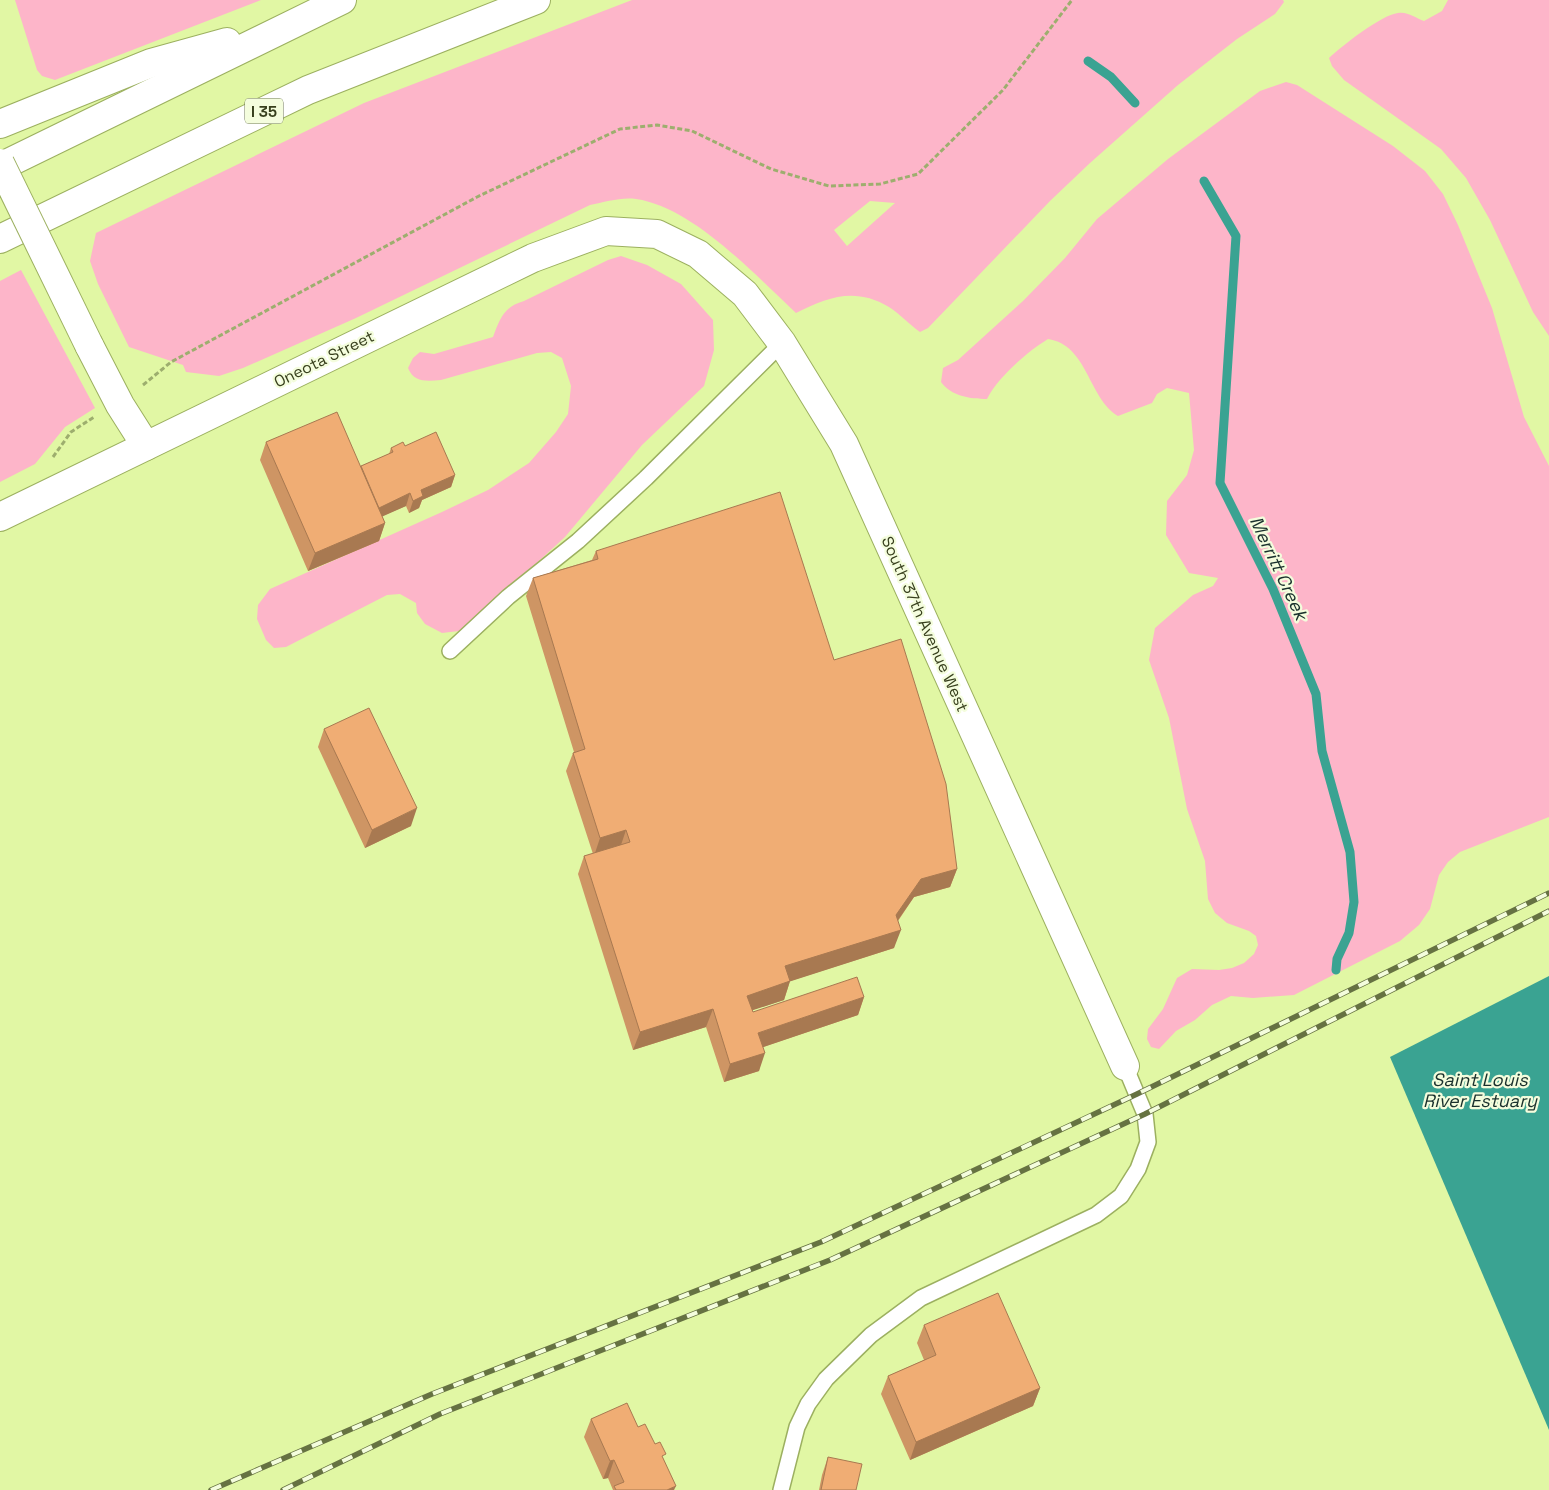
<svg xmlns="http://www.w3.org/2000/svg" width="1549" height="1490" font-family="'Space Grotesk',sans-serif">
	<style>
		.green { fill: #fdb5c9; fill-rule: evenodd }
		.water { fill: #3aa392 }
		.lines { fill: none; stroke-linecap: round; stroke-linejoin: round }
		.stream { stroke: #3aa392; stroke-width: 9 }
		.service-casing { stroke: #9cb060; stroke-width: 18 }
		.minor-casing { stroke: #9cb060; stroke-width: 30 }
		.motorway-casing { stroke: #9cb060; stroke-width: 30 }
		.path { stroke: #9dae6e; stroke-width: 3; stroke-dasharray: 5 2.5; stroke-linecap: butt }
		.service { stroke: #fff; stroke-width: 15 }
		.minor { stroke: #fff; stroke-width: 28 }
		.motorway { stroke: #fff; stroke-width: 28 }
		.rail-casing { stroke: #667242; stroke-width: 5.5 }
		.rail { stroke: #f4fddd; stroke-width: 4; stroke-dasharray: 11; stroke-linecap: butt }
		.minor-bridge-casing { stroke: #9cb060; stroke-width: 30; stroke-linecap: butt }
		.minor-bridge { stroke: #fff; stroke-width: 28 }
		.wall { fill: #ce9564 }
		.shaded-wall { fill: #a87951 }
		.building { fill: #f0ad74; stroke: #a87951 }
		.labels { text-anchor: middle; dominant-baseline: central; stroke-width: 4.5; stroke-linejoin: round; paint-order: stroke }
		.shield { fill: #f4fddd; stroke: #707857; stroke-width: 1 }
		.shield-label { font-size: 15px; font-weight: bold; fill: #373f1d }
		.street-label { font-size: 16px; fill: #373f1d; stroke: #f4fddd }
		.water-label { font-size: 18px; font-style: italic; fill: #19302c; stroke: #f4fddd }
	</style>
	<rect width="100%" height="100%" fill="#e1f7a4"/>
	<!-- green -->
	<g class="green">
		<path d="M15,0H261L55,80L42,76L37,70Z"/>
		<path d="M632,0H1283L1284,2L1275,14L1237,39L1178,85L1090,163L1050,201L928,328L920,332C909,324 900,314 889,307C855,287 828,297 796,313C755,275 693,207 636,199C621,197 605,202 590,205L356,318L243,368L219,376L186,372L183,365L129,347L98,284L90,261L96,233L364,103ZM870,201L895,203L847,246L834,230Z"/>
		<path d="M1448,0H1549V336L1533,312L1490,220L1466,178L1441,149L1344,80L1332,66L1329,58C1342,46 1381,15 1398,13C1407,11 1416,18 1424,21L1442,11Z"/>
		<path d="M1286,82L1297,85L1393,146L1425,171L1443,194L1458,225L1492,308L1524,417L1549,466V817L1460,852L1448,862L1439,875L1430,909L1419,925L1400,941L1294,995L1253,998L1231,996L1212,1005L1195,1020L1176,1031L1159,1049L1151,1047L1147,1039L1148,1029L1163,1009L1177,978L1192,969L1219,970L1232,968L1244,963L1254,954L1258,945L1256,936L1249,931L1227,923L1215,913L1208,899L1205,861L1187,809L1169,718L1149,660L1155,628L1193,595L1213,586L1218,578L1189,573L1166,535L1167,501L1187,475L1194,450L1189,393L1167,388L1157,394L1152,403L1118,416C1088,398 1088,345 1048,339C1027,352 998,377 987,399C970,399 951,396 941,382L943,368L958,360L1023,301L1065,258L1097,219L1168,159L1260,91Z"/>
		<path d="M621,256L647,265L681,284L713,320L714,350L704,386L642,445L565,537L479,616L459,631L442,633L425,624L417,613L416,603L400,594L387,595L286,647L274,648L266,640L257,619L258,605L270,589L442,512L488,490L529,463L556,432L568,414L571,386L562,358L551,352L537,353L441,380C427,381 414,383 408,368L413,358L420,352L434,354L493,337C500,319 503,307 524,301L608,260Z"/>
		<path d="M21,270L95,408L65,427L35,464L0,482V281Z"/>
	</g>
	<!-- water -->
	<path class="water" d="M1549,976V1430L1390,1057Z"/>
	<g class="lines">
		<!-- stream -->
		<g class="stream">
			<path d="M1088,61L1111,77L1135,103"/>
			<path d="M1204,181L1236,236L1220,483L1273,589L1316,694L1322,751L1350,852L1354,902L1349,933L1337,959L1336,970"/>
		</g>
		<!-- service casing -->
		<g class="service-casing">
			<g id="service">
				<path d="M450,651L508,597L578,541L646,478L782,343"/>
				<path d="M781,1490L797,1427L808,1404L826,1379L871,1335L921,1298L1096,1215L1121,1196L1138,1169L1148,1142L1145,1114L1125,1066"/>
			</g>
		</g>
		<!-- minor casing -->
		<g class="minor-casing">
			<g id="minor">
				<path d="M89,345L120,405L146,446"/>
				<path d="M0,517L533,258L606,231L657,234L698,254L745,294L782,343L844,444L1125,1066"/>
			</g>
		</g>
		<!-- motorway casing -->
		<g class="motorway-casing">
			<g id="motorway">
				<path d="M0,124L151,63L227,42"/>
				<path d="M0,167L342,0"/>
				<path d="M0,239L308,90L536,0"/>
			</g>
		</g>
		<!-- path -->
		<g class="path">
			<path d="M143,385L171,362L477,197L620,129L657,125L692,131L771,169L829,186L880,184L918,174L1003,90L1072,0"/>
			<path d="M53,457L71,432L94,417"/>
		</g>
		<!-- service -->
		<use href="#service" class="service"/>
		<!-- minor -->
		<use href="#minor" class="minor"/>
		<!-- motorway -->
		<use href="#motorway" class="motorway"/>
		<!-- rail casing -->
		<g class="rail-casing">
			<g id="rail">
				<path d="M211,1490L432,1394L821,1242L1137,1094L1549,893"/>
				<path d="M283,1490L440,1414L830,1260L1145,1114L1549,911"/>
			</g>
		</g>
		<!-- rail -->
		<use href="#rail" class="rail"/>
		<!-- minor-bridge casing -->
		<g class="minor-bridge-casing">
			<path id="minor-bridge" d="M0,163L89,345"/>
		</g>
		<!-- minor-bridge -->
		<use href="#minor-bridge" class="minor-bridge"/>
	</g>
	<!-- wall -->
	<g class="wall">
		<path d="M266,442L361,466L389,454L391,448L405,446L455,475L451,487L422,500L419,508L409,513L406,506L382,516L385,523L379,541L308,571L260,460Z"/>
		<path d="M596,551L834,660L957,869L950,887L914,897L898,921L894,948L790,981L784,1000L752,1010L753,1012L864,997L858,1015L763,1047L759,1071L724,1082L706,1027L633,1050L578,874L584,856L593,854L566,771L573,753L574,752L526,596L533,578L592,560Z"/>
		<path d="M324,729L411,826L365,848L318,747Z"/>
		<path d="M924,1325L1040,1388L1033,1406L910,1460L881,1394L888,1376L924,1360L917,1343Z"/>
		<path d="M591,1419L638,1427L655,1444L663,1460L674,1490H613L608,1478L603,1479L584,1437Z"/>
		<path d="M828,1457L856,1490H819L822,1475Z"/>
	</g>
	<!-- shaded-wall -->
	<g class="shaded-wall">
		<path d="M455,475L451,487L422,500L419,508L409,513L413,501L421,490Z"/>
		<path d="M410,493L406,506L370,522L374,510Z"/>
		<path d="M385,523L379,541L308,571L315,553Z"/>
		<path d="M417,808L411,826L365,848L372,830Z"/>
		<path d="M626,830L620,848L594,856L600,838Z"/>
		<path d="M957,869L950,887L914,897L889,933L901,930L894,948L779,985L785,966L896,915L921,879Z"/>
		<path d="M790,981L784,1000L741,1014L747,996Z"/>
		<path d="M864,997L858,1015L752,1051L758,1033Z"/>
		<path d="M713,1009L706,1027L633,1050L640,1032Z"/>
		<path d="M765,1053L759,1071L724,1082L730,1064Z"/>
		<path d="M1040,1388L1033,1406L910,1460L916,1442Z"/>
		<path d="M614,1460L608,1478L603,1479L610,1461Z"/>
		<path d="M676,1486L674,1490H667Z"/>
	</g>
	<!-- building -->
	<g class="building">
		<path d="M337,412L385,523L315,553L266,442Z"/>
		<path d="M436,432L455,475L421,490L423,496L413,501L410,493L379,508L361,466L393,452L391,448L403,442L405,446Z"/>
		<path d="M780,492L834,660L901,639L946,784L957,869L921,879L896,915L901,930L785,966L790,981L747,996L753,1012L857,977L864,997L758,1033L765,1053L730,1064L713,1009L640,1032L584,856L630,842L626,830L600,838L573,753L585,749L533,578L598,559L596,551Z"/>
		<path d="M369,708L417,808L372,830L324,729Z"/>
		<path d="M998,1293L1040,1388L916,1442L888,1376L936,1355L924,1325Z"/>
		<path d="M627,1403L638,1427L645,1424L655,1444L660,1442L666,1454L662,1456L676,1486L667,1490H616L614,1486L624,1482L614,1460L610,1461L591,1419Z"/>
		<path d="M828,1457L862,1464L856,1490H821Z"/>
	</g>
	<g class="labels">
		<!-- shield labels -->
		<rect class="shield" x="245" y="98.5" width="38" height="25" rx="4"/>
		<g class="shield-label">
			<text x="264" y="111">I 35</text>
		</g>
		<!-- street labels -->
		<g class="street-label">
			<text transform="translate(324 359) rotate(-26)">Oneota Street</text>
			<text transform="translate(925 624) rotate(66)">South 37th Avenue West</text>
		</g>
		<!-- water labels -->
		<g class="water-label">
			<text transform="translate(1279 568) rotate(65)">Merritt Creek</text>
			<text x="1480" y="1079">Saint Louis<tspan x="1480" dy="21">River Estuary</tspan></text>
		</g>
	</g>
</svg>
